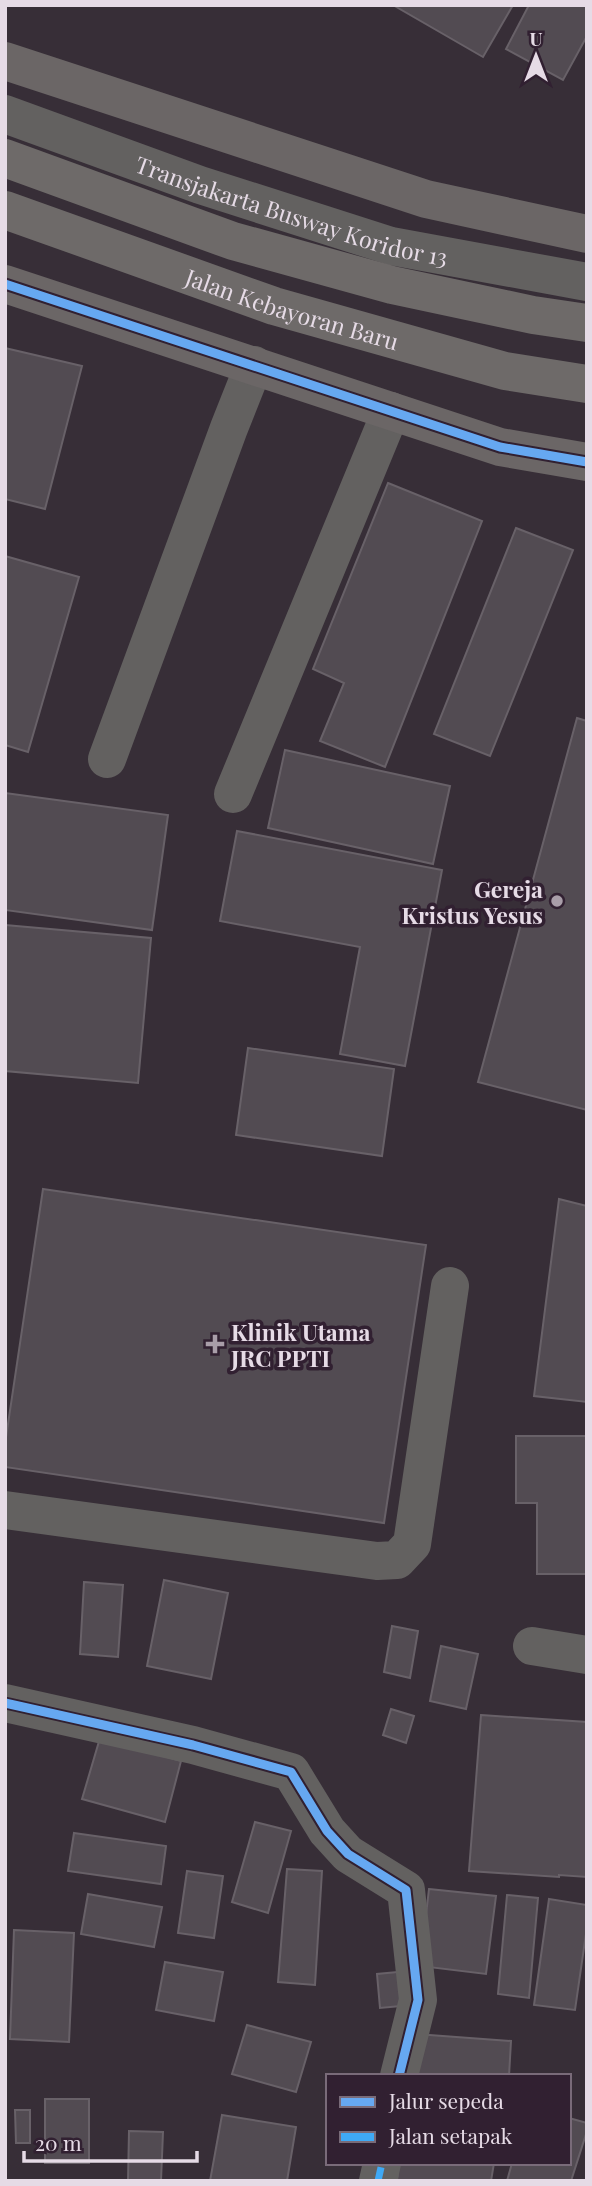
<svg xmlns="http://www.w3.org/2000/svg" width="592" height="2186" font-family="'Playfair Display',serif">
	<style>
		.building { fill: #524b52; stroke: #686168; stroke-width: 2 }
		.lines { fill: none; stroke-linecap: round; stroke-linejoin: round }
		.minor { stroke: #636160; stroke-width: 38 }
		.major { stroke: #6e6a69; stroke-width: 38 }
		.highway { stroke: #6b6666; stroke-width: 38 }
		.quiet { stroke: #3fa9f5; stroke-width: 7; stroke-dasharray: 14 7; stroke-linecap: butt }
		.cycleway-casing { stroke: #312031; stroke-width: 13 }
		.cycleway { stroke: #66a8f1; stroke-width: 9 }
		.poi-dot { fill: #a99ea9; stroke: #312031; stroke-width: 2.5 }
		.labels { text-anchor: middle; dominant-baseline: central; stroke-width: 7; stroke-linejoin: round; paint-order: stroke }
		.street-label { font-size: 23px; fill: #e6dbe6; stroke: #312031 }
		.poi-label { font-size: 23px; font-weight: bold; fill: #e6dbe6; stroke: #312031; text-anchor: end }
	</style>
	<rect width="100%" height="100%" fill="#372e37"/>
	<!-- building -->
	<g class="building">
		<path d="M393,5H513L483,57Z"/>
		<path d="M529,5H587V36L563,80L506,49Z"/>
		<path d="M5,348L82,366L45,509L5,499Z"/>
		<path d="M388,483L482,521L385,767L320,741L344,683L313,669Z"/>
		<path d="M516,528L573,550L490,756L434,734Z"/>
		<path d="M5,556L79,577L28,752L5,745Z"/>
		<path d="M577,718L587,721V1110L478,1082Z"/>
		<path d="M285,750L450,786L433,864L268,828Z"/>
		<path d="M5,793L168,815L152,930L5,910Z"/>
		<path d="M237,831L442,870L405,1066L340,1054L360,947L220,921Z"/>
		<path d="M5,925L151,938L138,1083L5,1071Z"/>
		<path d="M248,1048L394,1069L382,1156L236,1135Z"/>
		<path d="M43,1189L426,1245L384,1523L5,1467V1444Z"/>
		<path d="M559,1199L587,1206V1402L534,1396Z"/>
		<path d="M516,1436H587V1574H537V1503H516Z"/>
		<path d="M164,1580L228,1593L211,1679L147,1666Z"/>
		<path d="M84,1582L123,1585L118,1657L80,1654Z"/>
		<path d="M392,1626L418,1631L410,1678L384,1672Z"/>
		<path d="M441,1646L478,1654L466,1709L430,1701Z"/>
		<path d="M391,1709L414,1716L406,1743L383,1735Z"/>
		<path d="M481,1715L587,1722V1877L559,1875V1877L469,1871Z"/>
		<path d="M100,1738L181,1761L165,1822L82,1799Z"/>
		<path d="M255,1822L291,1831L268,1913L232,1902Z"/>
		<path d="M74,1833L166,1846L161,1884L68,1871Z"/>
		<path d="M287,1869L322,1871L315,1985L278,1982Z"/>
		<path d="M187,1871L223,1876L214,1938L178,1933Z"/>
		<path d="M429,1889L496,1896L486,1974L420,1966Z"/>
		<path d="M88,1894L162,1907L154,1947L81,1934Z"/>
		<path d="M507,1895L538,1898L529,1998L498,1994Z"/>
		<path d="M549,1899L587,1905V1927L575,2010L534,2005Z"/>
		<path d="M14,1930L74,1933L69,2042L10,2039Z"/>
		<path d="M165,1962L223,1972L214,2021L156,2010Z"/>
		<path d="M408,1971L411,2005L380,2008L377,1974Z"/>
		<path d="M247,2025L311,2042L296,2092L232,2074Z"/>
		<path d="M416,2034L511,2041L509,2076H414Z"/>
		<rect x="45" y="2099" width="44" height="64"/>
		<path d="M15,2110H30V2143H16Z"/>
		<path d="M222,2115L296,2127L287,2181H210Z"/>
		<path d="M569,2118L587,2123V2131L571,2181H507L512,2163H569Z"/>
		<path d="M129,2131L163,2132L161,2181H128Z"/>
		<path d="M399,2163H494L491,2181H397Z"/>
	</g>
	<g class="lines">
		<!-- minor -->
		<g class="minor">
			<path id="s1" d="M5,114L200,185L391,246L587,282"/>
			<path d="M107,759L229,428L254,365"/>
			<path d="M233,794L391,411"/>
			<path d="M5,1510L377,1561L397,1560L412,1544L450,1286"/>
			<path d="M532,1646L587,1655"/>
			<path d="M5,1703L193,1745L291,1772L327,1831L348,1854L406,1890L418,2000L399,2076"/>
			<path d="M378,2181L382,2163"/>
		</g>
		<!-- major -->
		<g class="major">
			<path d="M5,158L233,241L392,285L533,315L587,323"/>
			<path id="s2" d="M5,210L274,306L505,371L587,384"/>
		</g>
		<!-- highway -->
		<g class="highway">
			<path d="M5,61L426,199L587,234"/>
			<path d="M5,284L500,447L587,462"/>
		</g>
		<!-- quiet -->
		<path class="quiet" d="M378,2181L382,2163"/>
		<!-- cycleway casing -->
		<g class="cycleway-casing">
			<g id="cycleway">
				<path d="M5,284L500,447L587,462"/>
				<path d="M5,1703L193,1745L291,1772L327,1831L348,1854L406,1890L418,2000L399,2076"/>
			</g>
		</g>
		<!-- cycleway -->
		<use href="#cycleway" class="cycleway"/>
	</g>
	<!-- markers -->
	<g class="poi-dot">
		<circle cx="557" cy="901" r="7"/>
		<path d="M211.5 1333.5h7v7h7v7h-7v7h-7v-7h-7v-7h7z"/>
	</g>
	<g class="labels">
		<!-- street labels -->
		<g class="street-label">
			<text stroke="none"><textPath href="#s1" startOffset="303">Transjakarta Busway Koridor 13</textPath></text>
			<text stroke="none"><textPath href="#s2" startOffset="304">Jalan Kebayoran Baru</textPath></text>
		</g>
		<!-- poi labels -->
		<g class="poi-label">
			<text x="543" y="888">Gereja<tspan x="543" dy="26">Kristus Yesus</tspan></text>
			<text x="231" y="1331" text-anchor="start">Klinik Utama<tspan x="231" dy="26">JRC PPTI</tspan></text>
		</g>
	</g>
	<!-- border -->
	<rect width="592" height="2186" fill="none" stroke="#e6dbe6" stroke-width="14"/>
	<!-- legend -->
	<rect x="326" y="2074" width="245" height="91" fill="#312031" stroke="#796b79" stroke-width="2"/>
	<rect x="340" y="2097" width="35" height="10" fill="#66a8f1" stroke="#796b79" stroke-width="2"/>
	<text x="389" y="2109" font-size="21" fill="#e6dbe6">Jalur sepeda</text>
	<rect x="340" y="2132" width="35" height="10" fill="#3fa9f5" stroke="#796b79" stroke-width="2"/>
	<text x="389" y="2144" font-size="21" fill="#e6dbe6">Jalan setapak</text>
	<!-- north arrow -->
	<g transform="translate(536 56)" stroke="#312031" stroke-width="5" paint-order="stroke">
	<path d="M0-5L12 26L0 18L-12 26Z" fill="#e6dbe6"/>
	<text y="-10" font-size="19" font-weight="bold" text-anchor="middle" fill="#e6dbe6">U</text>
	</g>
	<!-- scale -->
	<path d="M24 2151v10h173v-10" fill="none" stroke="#e6dbe6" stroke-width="3.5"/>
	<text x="35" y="2151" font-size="21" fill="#e6dbe6" stroke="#312031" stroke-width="5" paint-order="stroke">20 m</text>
</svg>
